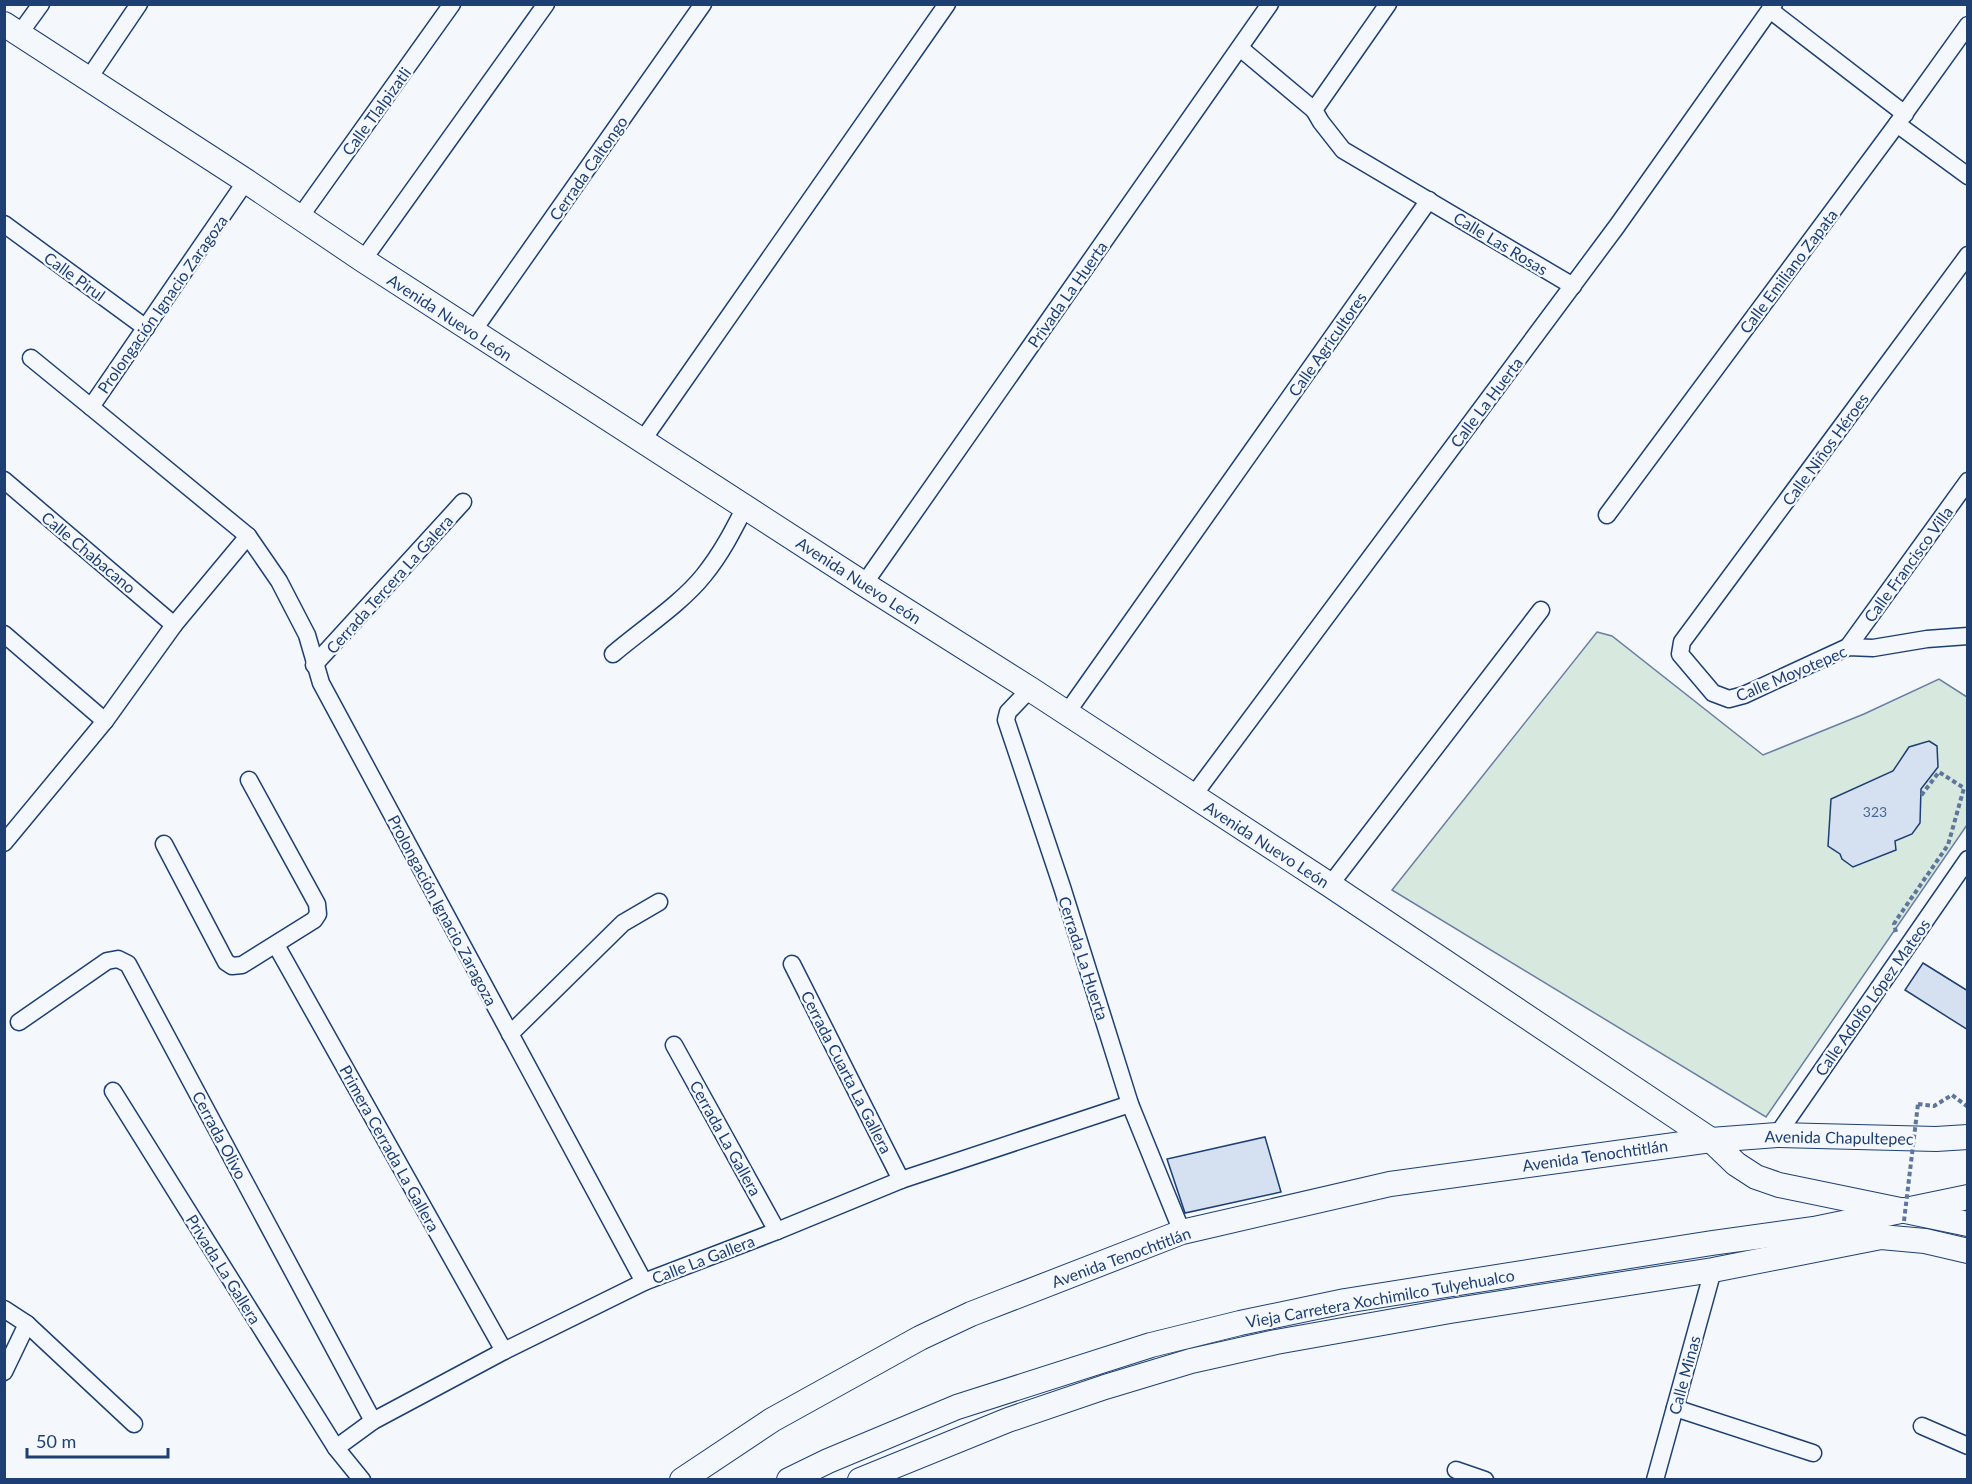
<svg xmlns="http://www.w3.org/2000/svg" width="1972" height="1484" font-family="Lato,sans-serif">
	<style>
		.green { fill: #d7e8df; stroke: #687fa3; stroke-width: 1.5 }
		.building { fill: #d5e0f0; stroke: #1d3f73; stroke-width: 1.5 }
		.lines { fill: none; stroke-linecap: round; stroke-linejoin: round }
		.street-casing { stroke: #1d3f73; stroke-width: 19 }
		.secondary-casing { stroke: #1d3f73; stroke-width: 26 }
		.path { stroke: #5e769c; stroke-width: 4; stroke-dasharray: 4.5 3; stroke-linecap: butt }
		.street { stroke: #f4f7fb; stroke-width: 16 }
		.secondary { stroke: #f4f7fb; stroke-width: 24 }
		.path-bridge { stroke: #5e769c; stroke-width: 4; stroke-dasharray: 4.5 3; stroke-linecap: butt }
		.labels { text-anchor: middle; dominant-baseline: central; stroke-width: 4.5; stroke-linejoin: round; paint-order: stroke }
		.number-label { font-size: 14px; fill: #4b6792 }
		.street-label { font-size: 16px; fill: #1d3f73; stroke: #f4f7fb }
	</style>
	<rect width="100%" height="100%" fill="#f4f7fb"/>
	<!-- green -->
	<path class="green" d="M1597,632L1612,636L1763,755L1864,714L1939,679L1967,697V825L1766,1117L1392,890Z"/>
	<!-- building -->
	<g class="building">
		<path d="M1929,741L1937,746L1938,767L1921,789L1920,823L1912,834L1895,841L1896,850L1853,867L1842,859L1840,854L1828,846L1831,799L1893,771L1909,747Z"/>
		<path d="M1923,963L1968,991V1030L1905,990Z"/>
		<path d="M1265,1137L1281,1192L1185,1213L1167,1159Z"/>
	</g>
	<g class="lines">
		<!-- street casing -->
		<g class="street-casing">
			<g id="street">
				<path d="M1388,4L1314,110L1321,122L1343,150L1573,286"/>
				<path d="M1770,10L1905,114"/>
				<path d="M20,33L41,4"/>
				<path d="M1240,48L1314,110"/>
				<path d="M89,78L139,4"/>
				<path d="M1897,124L1968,176"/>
				<path d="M246,181L91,407L248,536L279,581L307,635L321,683L644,1282"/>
				<path d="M300,217L452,4"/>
				<path d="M4,224L146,328"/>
				<path d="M1968,255L1682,642L1680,654L1713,693L1729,699L1744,695L1848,647L1873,648L1927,639L1968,636"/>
				<path d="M363,260L546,4"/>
				<path d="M473,331L703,4"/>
				<path d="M31,358L91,407"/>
				<path d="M642,441L947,4"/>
				<path d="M4,480L174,625"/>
				<path d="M1607,515L1897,124L1968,25"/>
				<path d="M864,584L1270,4"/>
				<path d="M4,634L105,721"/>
				<path d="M1848,647L1968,481"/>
				<path d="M613,654C641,630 682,603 704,575C721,554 733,531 745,507"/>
				<path d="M314,665L463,502"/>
				<path d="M1030,689L1008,712L1006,720L1062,887L1130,1104L1182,1232"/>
				<path d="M1066,714L1429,200"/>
				<path d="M1193,796L1617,226L1774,4"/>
				<path d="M4,843L105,721L174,625L248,536"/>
				<path d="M164,844L226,962L232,966L242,965L314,920L318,914L317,904L249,780"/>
				<path d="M1330,885L1541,610"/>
				<path d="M276,945L504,1351"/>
				<path d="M792,964L901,1180"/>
				<path d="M19,1022L107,961L118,959L128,964L373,1421"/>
				<path d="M510,1034L623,923L659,902"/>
				<path d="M674,1045L777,1231"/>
				<path d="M113,1091L336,1448"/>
				<path d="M1777,1135L1968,859"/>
				<path d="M4,1309L27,1324L4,1372"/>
				<path d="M27,1324L134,1424"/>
				<path d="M1675,1408L1813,1453"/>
				<path d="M1922,1426L1968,1446"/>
				<path d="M1456,1470L1485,1480"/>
				<path d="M362,1480L336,1448L373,1421L446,1382L504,1351L644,1282L777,1231L901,1180L1130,1104"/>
				<path d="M1655,1480L1713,1270"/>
			</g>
		</g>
		<!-- secondary casing -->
		<g class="secondary-casing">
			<g id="secondary">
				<path d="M4,24L246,181L363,260L864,584L1030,689L1330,885L1711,1140L1736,1164L1756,1177L1779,1185L1968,1224"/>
				<path d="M682,1480L772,1420L920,1338L971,1314L1182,1232L1390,1184L1711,1140L1777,1135L1936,1139L1968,1137"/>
				<path d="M789,1480L828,1461L957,1407L1151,1345L1240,1323L1345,1301L1712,1243L1814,1229L1968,1197"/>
				<path d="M860,1480L1008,1420L1105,1387L1191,1361L1276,1342L1450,1311L1713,1270L1881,1237L1925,1241L1968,1251"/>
			</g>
		</g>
		<!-- path -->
		<g class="path">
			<path d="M1896,932L1894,924L1897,919L1948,845L1964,788L1939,772L1920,797"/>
			<path d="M1918,1104L1934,1106L1952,1095L1968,1107"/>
		</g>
		<!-- street -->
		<use href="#street" class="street"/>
		<!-- secondary -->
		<use href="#secondary" class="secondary"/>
		<!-- path-bridge -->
		<path class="path-bridge" d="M1904,1221L1918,1104"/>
	</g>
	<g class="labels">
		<!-- number labels -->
		<g class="number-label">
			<text x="1875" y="811">323</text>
		</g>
		<!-- street labels -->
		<g class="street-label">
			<text transform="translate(376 111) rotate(-54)">Calle Tlalpizatli</text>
			<text transform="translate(588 168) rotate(-55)">Cerrada Caltongo</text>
			<text transform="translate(1501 243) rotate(31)">Calle Las Rosas</text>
			<text transform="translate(1788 271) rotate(-53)">Calle Emiliano Zapata</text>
			<text transform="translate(75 276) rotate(36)">Calle Pirul</text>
			<text transform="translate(1067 294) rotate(-55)">Privada La Huerta</text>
			<text transform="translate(162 304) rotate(-55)">Prolongación Ignacio Zaragoza</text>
			<text transform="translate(450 317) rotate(33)">Avenida Nuevo León</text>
			<text transform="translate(1327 344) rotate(-55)">Calle Agricultores</text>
			<text transform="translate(1486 402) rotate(-53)">Calle La Huerta</text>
			<text transform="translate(1825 449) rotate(-54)">Calle Niños Héroes</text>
			<text transform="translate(89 552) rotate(40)">Calle Chabacano</text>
			<text transform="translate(1908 564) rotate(-54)">Calle Francisco Villa</text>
			<text transform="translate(859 580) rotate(33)">Avenida Nuevo León</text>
			<text transform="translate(389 584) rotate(-48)">Cerrada Tercera La Galera</text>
			<text transform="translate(1791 673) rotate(-23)">Calle Moyotepec</text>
			<text transform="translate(1267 844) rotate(33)">Avenida Nuevo León</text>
			<text transform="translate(443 910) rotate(62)">Prolongación Ignacio Zaragoza</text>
			<text transform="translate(1084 958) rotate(72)">Cerrada La Huerta</text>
			<text transform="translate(1872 997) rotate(-55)">Calle Adolfo López Mateos</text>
			<text transform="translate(847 1072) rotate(63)">Cerrada Cuarta La Gallera</text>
			<text transform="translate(220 1135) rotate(62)">Cerrada Olivo</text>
			<text transform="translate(1839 1137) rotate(1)">Avenida Chapultepec</text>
			<text transform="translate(726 1138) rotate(61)">Cerrada La Gallera</text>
			<text transform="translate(390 1148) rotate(61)">Primera Cerrada La Gallera</text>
			<text transform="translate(1595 1155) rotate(-8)">Avenida Tenochtitlán</text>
			<text transform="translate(1121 1257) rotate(-20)">Avenida Tenochtitlán</text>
			<text transform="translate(703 1259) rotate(-21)">Calle La Gallera</text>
			<text transform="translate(224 1269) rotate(58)">Privada La Gallera</text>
			<text transform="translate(1380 1298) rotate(-10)">Vieja Carretera Xochimilco Tulyehualco</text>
			<text transform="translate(1684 1375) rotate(-75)">Calle Minas</text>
		</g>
	</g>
	<!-- border -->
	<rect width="1972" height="1484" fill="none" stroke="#1d3f73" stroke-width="12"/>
	<!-- scale -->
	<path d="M27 1448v9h141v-9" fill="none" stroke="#1d3f73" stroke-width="3"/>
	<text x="36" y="1448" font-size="18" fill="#1d3f73" stroke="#f4f7fb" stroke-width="4.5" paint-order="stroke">50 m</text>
</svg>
